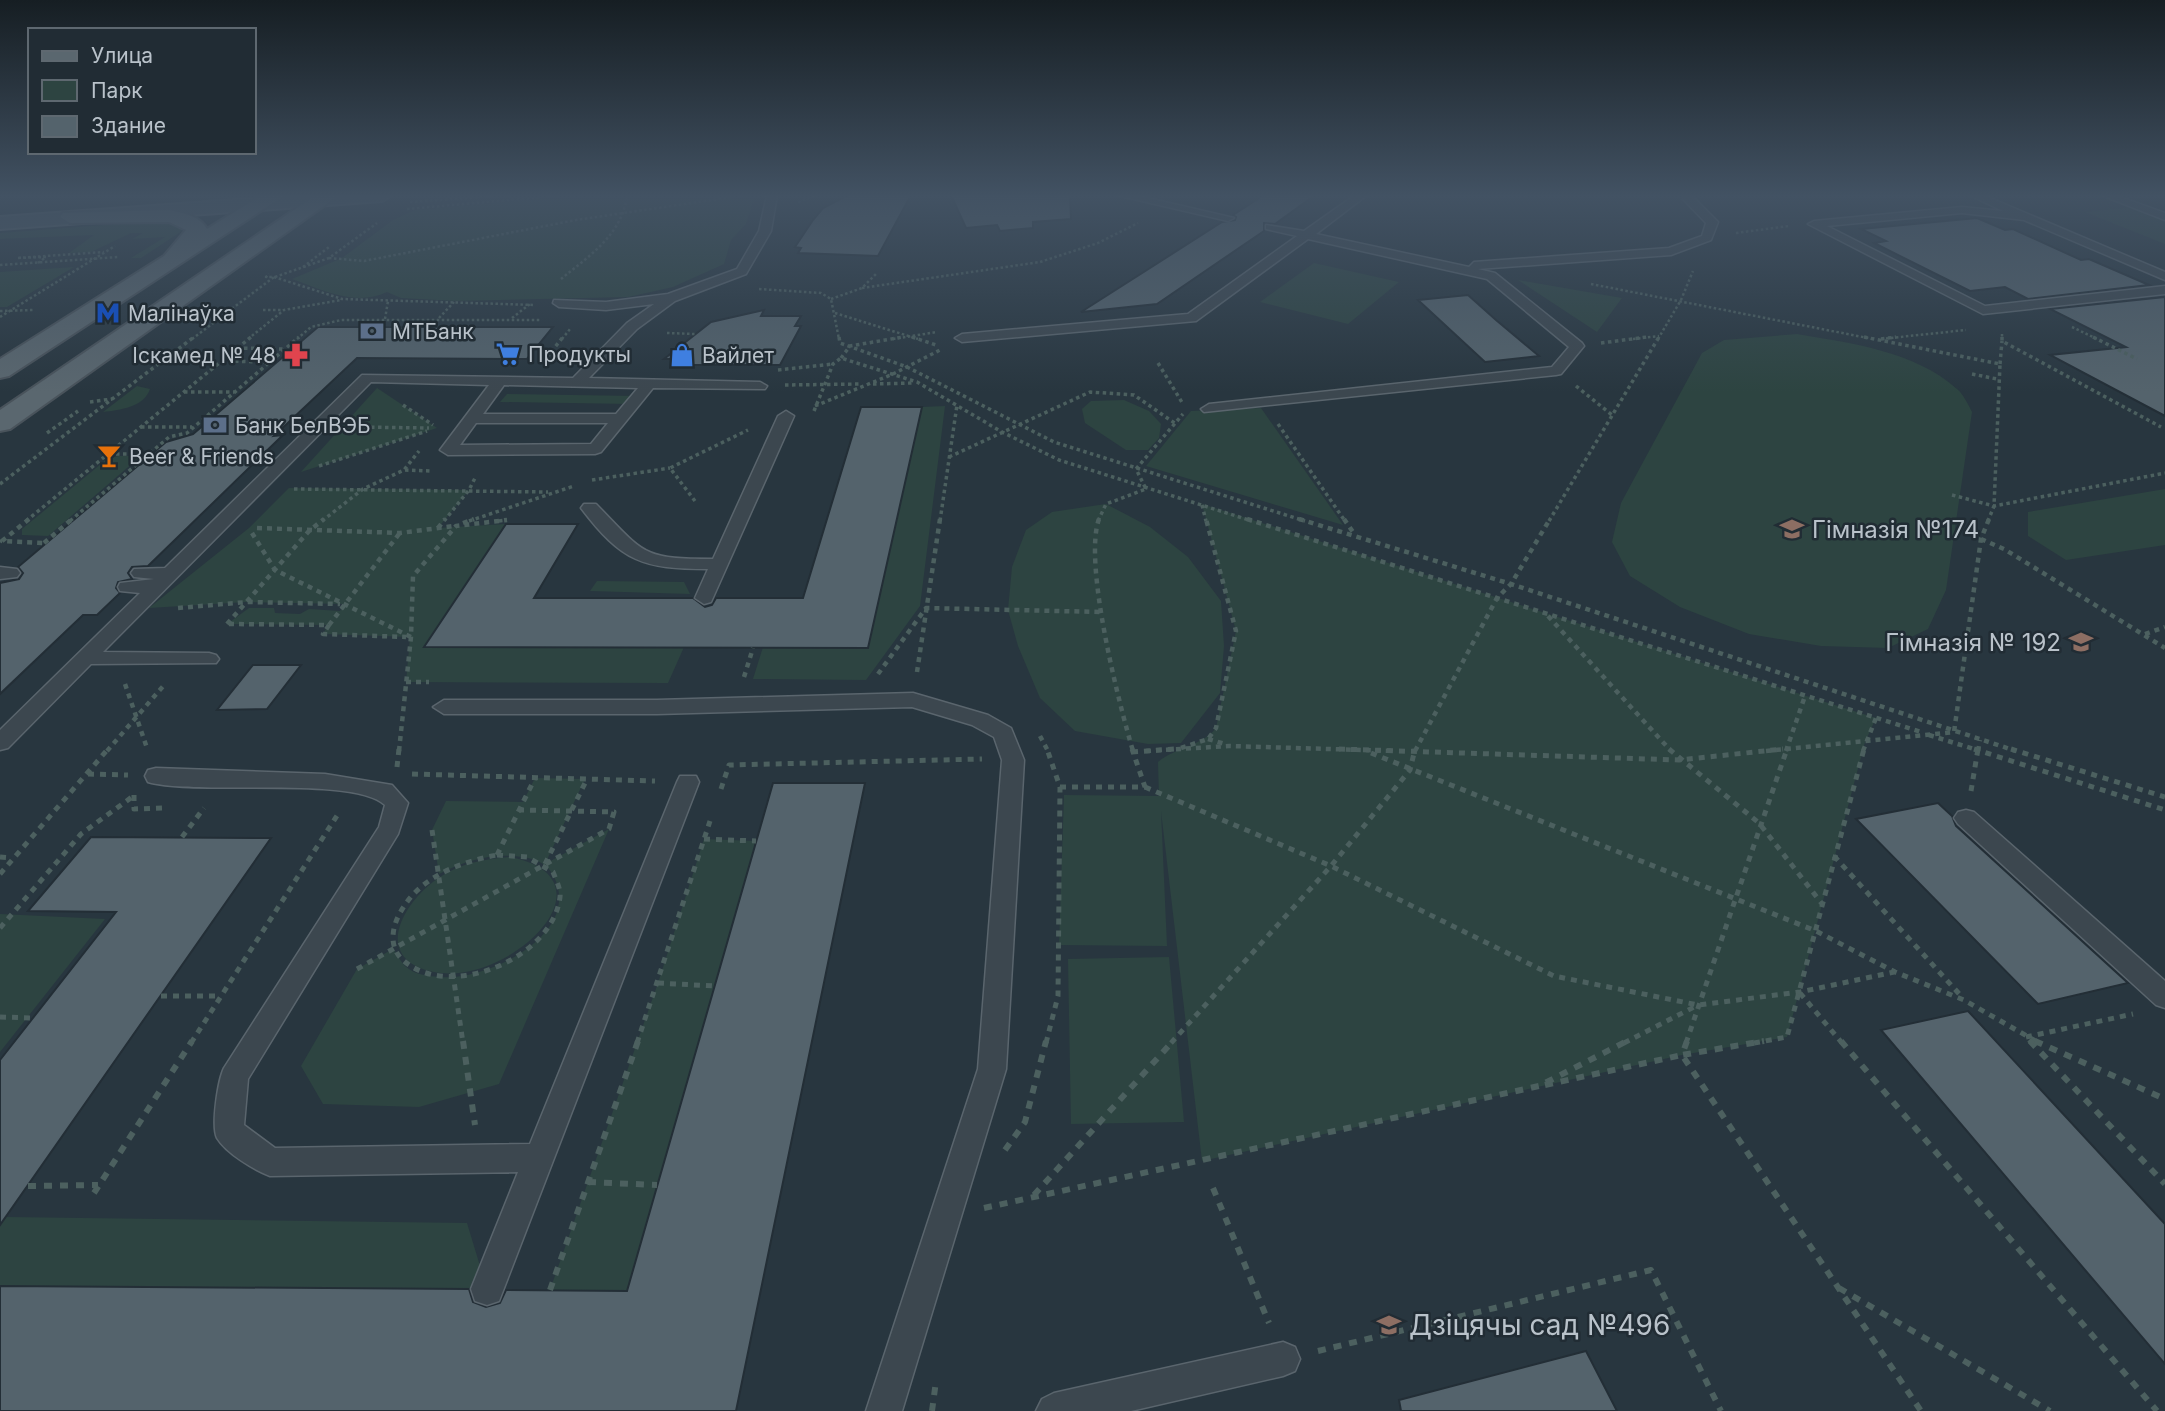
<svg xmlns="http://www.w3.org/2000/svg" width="2165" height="1411" font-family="Inter,sans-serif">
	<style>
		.green { fill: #2d4441 }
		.building { fill: #54636c; stroke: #232e36; stroke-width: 2 }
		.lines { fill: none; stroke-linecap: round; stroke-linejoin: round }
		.service-casing { stroke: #5a656d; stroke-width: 3 }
		.secondary-casing { stroke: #5a656d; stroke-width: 4 }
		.primary-casing { stroke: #49535b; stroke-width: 4 }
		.path-far4 { stroke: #4c605f; stroke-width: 2.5; stroke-dasharray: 2.5 2.5; stroke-linecap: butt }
		.path-far3 { stroke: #4c605f; stroke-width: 3.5; stroke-dasharray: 3.5 3.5; stroke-linecap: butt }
		.path-far2 { stroke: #4c605f; stroke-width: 4.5; stroke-dasharray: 5 5; stroke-linecap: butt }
		.path-far1 { stroke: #4c605f; stroke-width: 5; stroke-dasharray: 6 6; stroke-linecap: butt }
		.path { stroke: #4c605f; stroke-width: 6; stroke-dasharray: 8 8; stroke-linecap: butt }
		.service { fill: #3c474f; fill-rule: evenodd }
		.secondary { fill: #4a5762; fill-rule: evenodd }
		.primary { fill: #5a676f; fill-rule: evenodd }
		.labels { text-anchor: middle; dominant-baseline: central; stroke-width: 5; stroke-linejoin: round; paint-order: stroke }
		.far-poi-label { font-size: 21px; fill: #b9c2ca; stroke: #212c34; text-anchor: start }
		.poi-label { font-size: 24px; fill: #b9c2ca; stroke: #212c34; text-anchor: start }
		.near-poi-label { font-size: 28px; fill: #b9c2ca; stroke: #212c34; text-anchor: start }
	</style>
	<rect width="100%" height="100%" fill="#28363f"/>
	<!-- green -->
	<g class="green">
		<path d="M582,195H755L746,224L731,240L724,264L673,287L628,297L456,301L401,298L387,292C355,307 323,290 292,279L342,258L393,220L415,210Z"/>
		<path d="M2132,207L2165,220V244L2085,212Z"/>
		<path d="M143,222C156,222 174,220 182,231L141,258H131L165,237L132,239L143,233H131L91,252L69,253L94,235L0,239V233Z"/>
		<path d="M1314,263L1399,282L1348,324L1260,302Z"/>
		<path d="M74,267L7,307H0V272Z"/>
		<path d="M1518,280L1622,298L1597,332Z"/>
		<path d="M1797,334C1850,343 1915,351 1957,389C1963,394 1968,404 1972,412L1946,590L1928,629L1888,648L1821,646L1749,634L1680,607L1630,576L1612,542L1621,503L1702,353L1724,340Z"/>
		<path d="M137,386L150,389C144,407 120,410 103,412Z"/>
		<path d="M377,388L437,428L301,472Z"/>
		<path d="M507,394L637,396L631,404L500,402Z"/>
		<path d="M1124,400L1149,411L1161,424L1159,438L1148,450H1126L1085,423L1082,409L1091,401Z"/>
		<path d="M945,406L920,606L866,680L753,679L763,647L868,648L922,407Z"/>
		<path d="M1261,408L1343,525L1146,466L1191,411Z"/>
		<path d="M118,456H141L48,536L22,535V529L107,459Z"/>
		<path d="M289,488L469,490L438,528L506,524L425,647H684L668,683L406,682L410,637L323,634L328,625L227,624L249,608H274L275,613L300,614L309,609L340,611L344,604L247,602L149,608L249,528Z"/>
		<path d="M2165,489V545L2066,560L2028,536V512Z"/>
		<path d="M1106,504L1150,527L1188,557L1221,601L1224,646L1220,693L1181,743L1148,744L1075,731L1040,698L1018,646L1008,610L1012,567L1026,530L1052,512Z"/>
		<path d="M1202,504L1876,718L1865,742L1787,1037L1682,1055L1202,1161L1161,811L1167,946L1059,945L1064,795L1159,796L1158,762C1176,747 1202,746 1216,728L1236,631Z"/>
		<path d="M597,581L684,582L690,594L590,591Z"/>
		<path d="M535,778L585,779L545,864L609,829L499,1084L419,1107L323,1104L301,1066L357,969L393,949C397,954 401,962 405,966C415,975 428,976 440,977C486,981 580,936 555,879C551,868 542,862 532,859C499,851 469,859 439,874L432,830L446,801L523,802Z"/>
		<path d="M704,839L756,841L627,1291L550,1290L658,983Z"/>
		<path d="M511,857C620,880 509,987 434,972C370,959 403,901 440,877C461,863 486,859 511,857Z"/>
		<path d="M0,914L105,919L0,1052Z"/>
		<path d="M1169,957L1184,1122L1071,1124L1068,959Z"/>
		<path d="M6,1217L467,1223L487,1289L0,1286V1225Z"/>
	</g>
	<!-- building -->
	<g class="building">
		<path d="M848,195H911L878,256L798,253L801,248L795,247L813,220L823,208Z"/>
		<path d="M951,195H1070L1071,219L1033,222V228L1000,231L997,225L966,228Z"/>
		<path d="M1264,195H1315L1275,224L1264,223V231L1157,304L1081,312L1222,222L1235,220L1236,217L1233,215Z"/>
		<path d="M1977,218L2005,230L2013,229L2081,260L2089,259L2149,285L2028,299L2005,287L1970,291L1874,243L1886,241L1861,229Z"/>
		<path d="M1468,295L1496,320L1539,356L1485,362L1418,300Z"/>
		<path d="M2165,297V416L2050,355L2126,347L2050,309Z"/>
		<path d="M764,310L761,316H801L795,326H801L780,365H680L683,359H664L711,322Z"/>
		<path d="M318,327H553L527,359L357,358L274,436L283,435L148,566L132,567L128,573L132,579L118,582L116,588L120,593L97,615H83L0,694V583L19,579L23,573L18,567L166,442L193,434Z"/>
		<path d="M861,407H922L868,648L424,647L506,524H578L534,598H693L705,607L712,605L716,598H803Z"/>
		<path d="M253,665H301L267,709L217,710Z"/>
		<path d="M773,783H865L736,1411H0V1286L469,1289L473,1302L486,1307L500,1303L506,1290L627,1291Z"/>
		<path d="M1938,803L1952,816L1956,826L2128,983L2038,1004L1856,819Z"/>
		<path d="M91,837L271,838L0,1225V1060L116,912L28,911Z"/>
		<path d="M1968,1011L2165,1224V1364L1881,1030Z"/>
		<path d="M1586,1351L1617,1411H1401L1399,1400Z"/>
	</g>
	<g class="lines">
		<!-- service casing -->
		<g class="service-casing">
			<g id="service">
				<path d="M767,195H777L771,231L746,274L675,301L637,329L589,378L760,382L767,386L765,389L653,388L601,452L595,454L448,455L440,450L489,385L371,382L103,652L209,653L216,655L219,659L216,663L91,664L8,748L0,750V730L140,593L120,591L118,587L120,583L154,579L134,577L131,573L134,569L165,568L362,375L573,378L627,323L654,304L606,310L559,307L553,303L554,300L606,302L668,294L737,269L759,231ZM504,385L638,388L616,414H483ZM476,423H608L591,444L460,445Z"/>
				<path d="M1116,195H1135L1234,218L1228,221Z"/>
				<path d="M1355,195H1367L1316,234L1469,267L1474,262L1669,248L1702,236L1706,223L1683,199V195H1691L1718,222L1711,240L1671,255L1478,269L1495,273L1582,343L1584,346L1561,374L1556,375L1204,412L1201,409L1209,404L1552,367L1569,347L1487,279L1308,239L1196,321L962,342L955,338L962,334L1188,314L1297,236L1266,229V225L1304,231Z"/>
				<path d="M1969,195H1983L2165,272V280L2024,220L1962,213L1827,226L1985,306L2165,286V294L1983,314L1808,224L1814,221L1962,207L2003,211Z"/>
				<path d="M2101,195H2115L2165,213V220Z"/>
				<path d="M786,411L794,416L711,602L704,604L695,598L708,569C643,569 622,562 581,508L584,504H596C645,554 641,559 713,559L778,416Z"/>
				<path d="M0,567L17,569L20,573L17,577L0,579Z"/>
				<path d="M913,693L988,715L1011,728L1024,760L1006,1069L902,1411H866L978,1069L1002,760L994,737L972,725L912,707L657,714H444L433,707L444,700H657Z"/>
				<path d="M156,768L325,774L392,785L408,803L398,834L248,1079L244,1125L275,1148L530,1144L677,782L680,776H696L699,782L499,1301L487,1305L475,1301L471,1289L518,1172L270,1176C254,1170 226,1153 217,1138C211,1126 218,1080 224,1068L379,827L385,805C353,775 197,796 148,782L145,776L148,770Z"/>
				<path d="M1966,810L1974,812L2165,981V1008L2156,1005L1958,824L1954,818L1958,812Z"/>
				<path d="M1283,1342L1295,1347L1300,1359L1295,1371L1283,1376L1131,1411H1036L1042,1399L1054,1393Z"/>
			</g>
		</g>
		<!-- secondary casing -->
		<g class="secondary-casing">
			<path id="secondary" d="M304,195H392L382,201L0,229V217Z"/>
		</g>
		<!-- primary casing -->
		<g class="primary-casing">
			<g id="primary">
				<path d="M262,195H285L9,376L0,378V359L164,256L186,230L169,222L70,223L60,217L63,213L169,210C183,213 200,216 207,229Z"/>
				<path d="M316,195H339L10,429L0,431V410Z"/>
			</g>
		</g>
		<!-- path-far4 -->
		<g class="path-far4">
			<path d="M410,202L510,195"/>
			<path d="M798,202L816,195"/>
			<path d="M407,209L567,195"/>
			<path d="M1736,233L1789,226"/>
			<path d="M329,258L364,261L576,220L746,195"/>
			<path d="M38,263L46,257L17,258L104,252"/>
			<path d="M0,265L119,257"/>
			<path d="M303,267L329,247"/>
			<path d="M274,277L342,299L535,305"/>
			<path d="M275,277L329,258L377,223"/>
			<path d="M561,279C589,256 623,234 627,195"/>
			<path d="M1591,284L1873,339"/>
			<path d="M862,288L1040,262L1098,243L1138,223"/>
			<path d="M759,289L821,293L831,299L839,339"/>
			<path d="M831,299L862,288L876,274"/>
			<path d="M263,310H283"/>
			<path d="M0,311L34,310"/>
			<path d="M835,313L918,339"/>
			<path d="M0,317L115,246"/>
			<path d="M439,318L454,302"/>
			<path d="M512,318L530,304"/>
			<path d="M385,319L388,301"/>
			<path d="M2072,327L2097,339"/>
			<path d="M667,333L695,334"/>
			<path d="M2002,334V339"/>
			<path d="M192,339L274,277H266L269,274"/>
			<path d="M248,339L284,310L341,300"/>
			<path d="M297,339L311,327L341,320H541"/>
			<path d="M562,339L570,329"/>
			<path d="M893,339L937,332"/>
			<path d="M1633,339L1659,336"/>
			<path d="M1658,339L1681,300L1693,271"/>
			<path d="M1881,339L1966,330"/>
		</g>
		<!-- path-far3 -->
		<g class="path-far3">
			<path d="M839,337L840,343L907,367L1054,442L1305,521"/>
			<path d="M912,337L936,345"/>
			<path d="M1864,337L2000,364L1994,506L1988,521"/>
			<path d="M2002,337V341L2161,427"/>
			<path d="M2093,337L2137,359"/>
			<path d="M1881,339L1896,337"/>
			<path d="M1601,343L1647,337"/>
			<path d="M237,348L284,349"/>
			<path d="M547,357L563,337"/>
			<path d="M841,358L850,346L903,337"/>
			<path d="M221,361L269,362"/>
			<path d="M1158,363L1183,404"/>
			<path d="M2000,364L2002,341"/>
			<path d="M778,370L833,364"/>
			<path d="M1972,374L1997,379"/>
			<path d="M873,384L913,383"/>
			<path d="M785,385L861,384"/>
			<path d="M1576,386L1612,415"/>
			<path d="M184,392H234"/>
			<path d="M90,402L112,399"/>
			<path d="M403,405L433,425"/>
			<path d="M815,406L893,374L940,350"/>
			<path d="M814,411L833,364L841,358L917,382L1002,432L1059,460L1252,521"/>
			<path d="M1278,424L1345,521"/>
			<path d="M141,427H192"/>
			<path d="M357,427L429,428"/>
			<path d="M47,433L78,411"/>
			<path d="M109,454H149"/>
			<path d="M949,457L1090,392L1134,395L1176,424"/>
			<path d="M319,466L427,431"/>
			<path d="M405,470L431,471"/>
			<path d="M592,480L670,468"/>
			<path d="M0,484L194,337"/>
			<path d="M294,489L548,492"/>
			<path d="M1952,495L1994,506L2165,473"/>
			<path d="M695,501L670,468L748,430"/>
			<path d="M1202,505L1206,521"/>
			<path d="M26,521L251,337"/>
			<path d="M70,521L169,437L187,433L299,337"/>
			<path d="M322,521L363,489L404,470L419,451"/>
			<path d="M444,521L469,490L476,476"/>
			<path d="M469,521L574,486"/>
			<path d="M499,521L507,520"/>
			<path d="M940,521L957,405"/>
			<path d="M1098,521L1106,504L1146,489L1136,469L1183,414"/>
			<path d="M1549,521L1659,337"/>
		</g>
		<!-- path-far2 -->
		<g class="path-far2">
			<path d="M29,519L2,541L44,543"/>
			<path d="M1099,519C1083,563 1119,704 1133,751"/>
			<path d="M1247,519L1921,732"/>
			<path d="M1299,519L1511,584L2016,751"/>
			<path d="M1344,519L1355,535"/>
			<path d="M463,523L474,519"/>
			<path d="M257,528L400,533L454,526"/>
			<path d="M438,528L445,519"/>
			<path d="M252,533L275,570L411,637"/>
			<path d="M1981,539L2004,549L2165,648"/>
			<path d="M44,543L72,519"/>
			<path d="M178,608L247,602L340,604"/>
			<path d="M1548,616L1671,751"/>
			<path d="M227,624L309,531L324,519"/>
			<path d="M229,624L329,625L323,634L406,637"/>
			<path d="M329,625L399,534"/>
			<path d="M2145,634L2165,627"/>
			<path d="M917,672L940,519"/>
			<path d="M878,674L926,608L1102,612"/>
			<path d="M744,677L753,648"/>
			<path d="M406,682H429"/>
			<path d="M125,684L147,748"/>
			<path d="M1929,735L1980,751"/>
			<path d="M1040,736L1048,751"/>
			<path d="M1208,739L1225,744"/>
			<path d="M1181,748L1208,739L1216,728L1236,631L1206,519"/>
			<path d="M107,751L165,684"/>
			<path d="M399,751L411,637L413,576L456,526L507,520"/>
			<path d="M1146,751L1229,746L1395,751"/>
			<path d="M1415,751L1497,598L1511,584L1550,519"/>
			<path d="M1766,751L1954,732L1981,539L1989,519"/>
			<path d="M1786,751L1805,696"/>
			<path d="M1863,751L1876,718"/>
			<path d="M1978,751L1980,740"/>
		</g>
		<!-- path-far1 -->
		<g class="path-far1">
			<path d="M1339,749L1679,760L1783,749"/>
			<path d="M1669,749L1759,823L1823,905"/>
			<path d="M1974,749L2165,810"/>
			<path d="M2011,749L2165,797"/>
			<path d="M1132,752L1174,749"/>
			<path d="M1371,753L1816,931L1895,972L1964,1000L2039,1043"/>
			<path d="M397,767L399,749"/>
			<path d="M88,774L128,775"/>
			<path d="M412,774L655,781"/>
			<path d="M1060,787H1145L1132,749"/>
			<path d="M1145,787L1331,866L1554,976L1698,1005L1800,992L1894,972"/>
			<path d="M721,789L729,765L982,759"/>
			<path d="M1971,791L1978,749"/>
			<path d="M134,795V809L163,808"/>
			<path d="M432,830L463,1043"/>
			<path d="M182,837L204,808"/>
			<path d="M704,839L756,841"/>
			<path d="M497,855L527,857L553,872C556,880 561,889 560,897C553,958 450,1001 404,961C389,949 391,929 400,913C419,877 460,862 497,855Z"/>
			<path d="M497,855L535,778"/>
			<path d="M1834,856L1962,997"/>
			<path d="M0,857L12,858"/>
			<path d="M545,864L587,779"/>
			<path d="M0,874L108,749"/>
			<path d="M0,928L81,834L132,797"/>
			<path d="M357,969L609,829L614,812L519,810"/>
			<path d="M658,983L715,986"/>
			<path d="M1800,993L1842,1043"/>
			<path d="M161,996H221"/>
			<path d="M0,1017L33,1018"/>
			<path d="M2026,1037L2133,1014"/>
			<path d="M2029,1040L2032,1043"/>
			<path d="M191,1043L340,811"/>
			<path d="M637,1043L710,821"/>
			<path d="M1046,1043L1058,996L1060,787L1047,749"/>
			<path d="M1171,1043L1331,866L1410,770L1415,749"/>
			<path d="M1624,1043L1698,1005"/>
			<path d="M1686,1043L1787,749"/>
			<path d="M1754,1043L1787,1037L1864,749"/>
		</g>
		<!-- path -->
		<g class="path">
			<path d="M463,1041L475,1125"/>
			<path d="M1687,1041L1682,1055L1764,1041"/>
			<path d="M1841,1041L2157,1411"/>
			<path d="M2030,1041L2165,1184"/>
			<path d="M2035,1041L2165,1099"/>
			<path d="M1545,1085L1682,1055L1921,1411"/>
			<path d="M1005,1150L1025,1122L1046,1041"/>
			<path d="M588,1182L657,1185"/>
			<path d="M28,1186L98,1185"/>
			<path d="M1213,1188L1269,1323"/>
			<path d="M94,1193L192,1041"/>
			<path d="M1034,1195L1173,1041"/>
			<path d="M984,1208L1539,1086L1627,1041"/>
			<path d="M1839,1288L2050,1411"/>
			<path d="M550,1290L638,1041"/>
			<path d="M1318,1351L1651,1270L1721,1411"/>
			<path d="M932,1411L936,1381"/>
		</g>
		<!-- service -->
		<use href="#service" class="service"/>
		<!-- secondary -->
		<use href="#secondary" class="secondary"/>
		<!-- primary -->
		<use href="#primary" class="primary"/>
	</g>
	<!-- sky -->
	<linearGradient id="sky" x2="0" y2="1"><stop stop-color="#161e23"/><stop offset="0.5" stop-color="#425263"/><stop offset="1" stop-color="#425263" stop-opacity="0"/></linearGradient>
	<rect width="2165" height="392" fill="url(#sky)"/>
	<!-- icons -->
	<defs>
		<g id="metro-bare" transform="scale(1.89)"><path d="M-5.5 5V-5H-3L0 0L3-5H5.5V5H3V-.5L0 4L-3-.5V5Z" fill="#1a4fb4" stroke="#212c34" stroke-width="2.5" paint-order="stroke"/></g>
		<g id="bank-bare" transform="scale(1.89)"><path d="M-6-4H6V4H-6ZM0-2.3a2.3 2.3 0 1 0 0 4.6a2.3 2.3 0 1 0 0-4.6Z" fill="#5c6f8a" stroke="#212c34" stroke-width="2.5" paint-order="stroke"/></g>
		<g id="supermarket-bare" transform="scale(1.89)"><path d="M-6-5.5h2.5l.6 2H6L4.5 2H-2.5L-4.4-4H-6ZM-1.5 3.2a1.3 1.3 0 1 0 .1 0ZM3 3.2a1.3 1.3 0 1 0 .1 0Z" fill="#3f7fe0" stroke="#212c34" stroke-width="2.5" paint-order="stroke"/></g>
		<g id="pharmacy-bare" transform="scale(1.89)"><path d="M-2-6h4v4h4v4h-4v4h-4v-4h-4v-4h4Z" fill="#e0444e" stroke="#212c34" stroke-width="2.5" paint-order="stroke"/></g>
		<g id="shop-bare" transform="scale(1.89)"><path d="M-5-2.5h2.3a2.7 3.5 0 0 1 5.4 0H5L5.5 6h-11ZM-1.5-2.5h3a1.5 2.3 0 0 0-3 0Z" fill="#3f7fe0" stroke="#212c34" stroke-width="2.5" paint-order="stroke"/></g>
		<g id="bar-bare" transform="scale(1.89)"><path d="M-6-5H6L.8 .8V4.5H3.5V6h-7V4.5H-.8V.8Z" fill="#e8710a" stroke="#212c34" stroke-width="2.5" paint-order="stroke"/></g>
		<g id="school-bare" transform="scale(1.89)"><path d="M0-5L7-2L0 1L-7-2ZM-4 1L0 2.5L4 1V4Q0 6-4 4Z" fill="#8d6e63" stroke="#212c34" stroke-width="2.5" paint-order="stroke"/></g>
	</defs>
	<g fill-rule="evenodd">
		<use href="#metro-bare" x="108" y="313"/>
		<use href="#bank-bare" x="372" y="331"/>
		<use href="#supermarket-bare" x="508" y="354"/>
		<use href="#pharmacy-bare" x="296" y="355"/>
		<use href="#shop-bare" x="682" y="355"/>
		<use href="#bank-bare" x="215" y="425"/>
		<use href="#bar-bare" x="109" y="456"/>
		<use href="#school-bare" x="1792" y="529"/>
		<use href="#school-bare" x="2081" y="642"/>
		<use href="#school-bare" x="1389" y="1325"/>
	</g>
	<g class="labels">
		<!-- far-poi labels -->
		<g class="far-poi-label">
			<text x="128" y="313">Малінаўка</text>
			<text x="392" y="331">МТБанк</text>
			<text x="528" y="354">Продукты</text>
			<text x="276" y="355" text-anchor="end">Іскамед № 48</text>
			<text x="702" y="355">Вайлет</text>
			<text x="235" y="425">Банк БелВЭБ</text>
			<text x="129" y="456">Beer &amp; Friends</text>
		</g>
		<!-- poi labels -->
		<g class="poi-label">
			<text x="1812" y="529">Гімназія №174</text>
			<text x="2061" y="642" text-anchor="end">Гімназія № 192</text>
		</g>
		<!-- near-poi labels -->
		<g class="near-poi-label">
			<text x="1409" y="1325">Дзіцячы сад №496</text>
		</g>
	</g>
	<!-- legend -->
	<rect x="28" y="28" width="228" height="126" fill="#212c34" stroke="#5e6870" stroke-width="2"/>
	<rect x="42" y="51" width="35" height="10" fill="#5a676f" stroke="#5e6870" stroke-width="2"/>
	<text x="91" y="63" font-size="21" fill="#b9c2ca">Улица</text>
	<rect x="42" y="80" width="35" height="21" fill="#2d4441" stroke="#5e6870" stroke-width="2"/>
	<text x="91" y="98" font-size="21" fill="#b9c2ca">Парк</text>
	<rect x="42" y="116" width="35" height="21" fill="#54636c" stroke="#5e6870" stroke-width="2"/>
	<text x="91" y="133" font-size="21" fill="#b9c2ca">Здание</text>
</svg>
